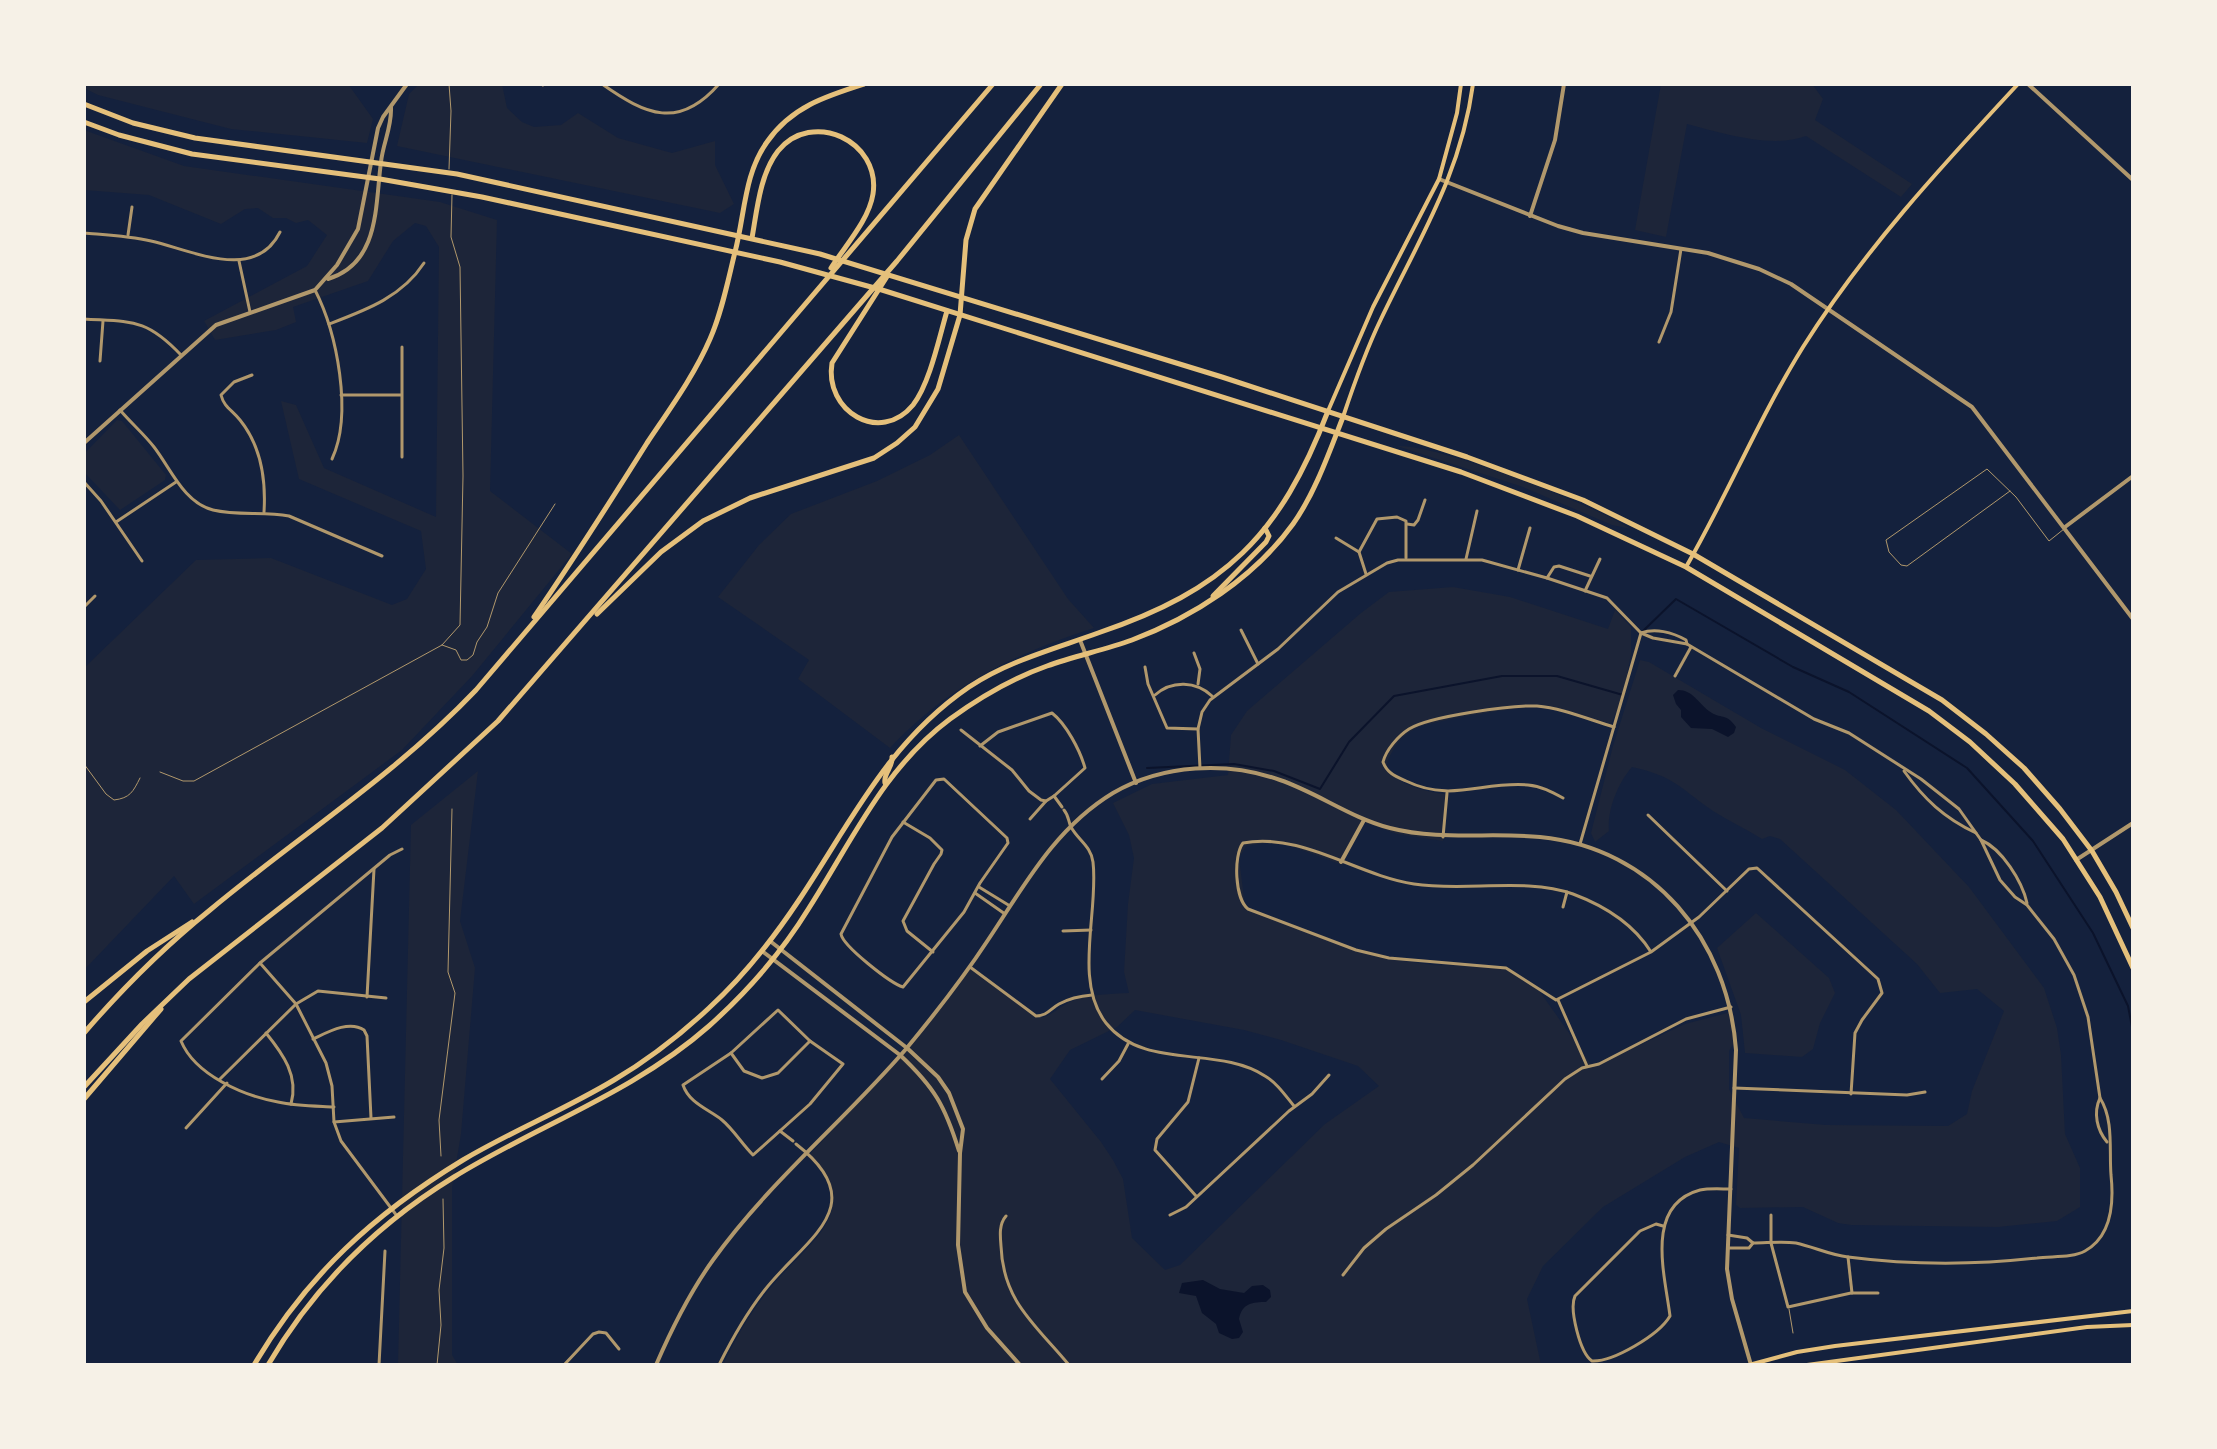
<svg xmlns="http://www.w3.org/2000/svg" width="2217" height="1449" font-family="Overpass,sans-serif">
	<style>
		.green { fill: #1d2539; fill-rule: evenodd }
		.water { fill: #0b132b }
		.lines { fill: none; stroke-linecap: round; stroke-linejoin: round }
		.stream { stroke: #0b132b; stroke-width: 2 }
		.service { stroke: #b1986c; stroke-width: 1 }
		.minor { stroke: #b1986c; stroke-width: 3 }
		.tertiary { stroke: #b1986c; stroke-width: 4 }
		.secondary { stroke: #e5c07b; stroke-width: 4 }
		.primary { stroke: #e5c07b; stroke-width: 5 }
		.motorway { stroke: #e5c07b; stroke-width: 5 }
	</style>
	<rect width="100%" height="100%" fill="#14213d"/>
	<!-- green -->
	<g class="green">
		<path d="M84,84H348L373,119L367,143L231,129L98,95L84,88Z"/>
		<path d="M419,84H502L507,108L522,122L534,127L561,125L578,113L618,138L672,153L715,141V165L734,204L720,213L397,146L409,94Z"/>
		<path d="M1661,84H1812L1823,99L1815,120L1912,184L1901,197L1806,136C1773,149 1721,133 1687,124L1666,237L1635,230Z"/>
		<path d="M84,130L184,166L440,202L497,220L490,491L572,554L472,676L402,750L194,904L174,876L84,970V668L196,560L271,558L392,605L407,599L426,569L421,531L299,479L281,401L296,405L324,468L436,517L439,247L426,226L415,223L393,241L368,281L293,307L296,322L276,330L215,340L204,321L307,266L327,235L308,220L296,223L286,218H273L258,208L245,209L221,224L149,195L84,190Z"/>
		<path d="M117,420L122,421L166,475L165,480L120,510L84,472V454Z"/>
		<path d="M959,435L1068,599L1094,628C1014,654 949,685 890,748L798,679L809,660L718,597L759,545L791,514L877,481L930,455Z"/>
		<path d="M1397,446C1436,443 1596,506 1631,529L1612,525L1523,487Z"/>
		<path d="M1453,587L1510,597L1608,629L1615,610L1631,627V654L1623,696L1611,724C1590,718 1567,709 1545,707C1528,705 1433,720 1417,728C1408,732 1400,739 1394,748C1392,753 1387,759 1387,765C1389,783 1430,793 1445,794L1443,841L1397,834L1361,821L1343,865L1288,845L1266,843L1246,846L1239,858L1245,906L1346,948L1388,959L1433,965L1493,966L1510,971L1538,989L1593,1067L1685,1024L1731,1012L1735,1041L1729,1051V1089L1744,1118L1826,1125L1948,1126L1967,1114L1972,1091L2004,1011L1977,989L1940,993L1917,964L1780,839L1770,836L1762,839C1746,829 1729,821 1713,811C1680,788 1674,776 1632,767C1618,783 1607,810 1609,831L1595,842L1591,833L1613,746L1640,660L1649,662L1761,728L1845,770L1896,810L1969,887L2044,988L2057,1028L2061,1055L2065,1134L2080,1168V1207L2057,1221L1998,1227L1851,1225L1838,1223L1803,1207L1740,1208L1736,1205L1739,1148L1719,1142L1685,1157L1603,1207L1543,1266L1527,1299L1541,1365H723C736,1337 752,1310 772,1286C805,1246 869,1208 807,1157L891,1068L969,966L1038,1018C1052,1017 1059,1006 1072,1001C1089,994 1110,994 1129,993L1124,972L1128,904L1134,858L1129,835L1113,803L1152,784L1228,775L1231,735L1247,711L1361,613L1389,592ZM1135,1010L1244,1030L1281,1040L1358,1066L1379,1086L1325,1124L1180,1265L1165,1270L1132,1238L1123,1179L1113,1160L1101,1142L1050,1079L1070,1050L1117,1027Z"/>
		<path d="M478,771L460,921L475,968L461,1134L452,1188V1355L458,1365H398L411,825Z"/>
		<path d="M1756,913L1829,978L1835,993L1820,1023L1813,1049L1802,1057L1745,1053L1741,1015L1717,948Z"/>
	</g>
	<!-- water -->
	<g class="water">
		<path d="M1678,690C1693,690 1698,703 1709,711C1721,720 1726,712 1736,727L1734,733L1728,737L1712,729L1691,728L1681,717V710L1676,704L1673,695Z"/>
		<path d="M1203,1280L1220,1289L1244,1293L1252,1286L1263,1285L1270,1290L1271,1297L1266,1302C1253,1302 1242,1303 1239,1319L1243,1332L1239,1338L1232,1339L1219,1333L1216,1324L1202,1313L1196,1296L1179,1293L1182,1283Z"/>
	</g>
	<g class="lines">
		<!-- stream -->
		<g class="stream">
			<path d="M1643,631L1676,599L1793,667L1849,692L1967,768L2033,841L2093,933L2128,1006L2133,1032"/>
			<path d="M1147,768L1234,764L1274,771L1320,789L1349,742L1394,696L1502,676H1557L1623,695"/>
		</g>
		<!-- service -->
		<g class="service">
			<path d="M449,84L451,111L449,169"/>
			<path d="M2010,491L1907,566L1901,565L1889,552L1886,540L1987,469L2016,497L2049,541L2064,529"/>
			<path d="M442,645L456,650L461,660H467L473,655L477,642L487,627L498,593L555,504"/>
			<path d="M84,764L106,794L114,800C130,798 133,792 140,778"/>
			<path d="M160,772L183,781H194L442,645L460,625L463,476L460,267L451,237L452,195"/>
			<path d="M441,1156L439,1120L455,993L448,972L452,809"/>
			<path d="M1789,1309L1793,1333"/>
			<path d="M437,1365L441,1325L439,1290L444,1248L443,1199"/>
		</g>
		<!-- minor -->
		<g class="minor">
			<path d="M602,84C646,115 679,130 719,84"/>
			<path d="M543,85L545,84"/>
			<path d="M84,233C107,235 129,236 151,241C191,250 255,283 280,232"/>
			<path d="M128,235L132,207"/>
			<path d="M239,261L250,312"/>
			<path d="M315,290C337,333 353,414 332,459"/>
			<path d="M84,319C132,322 146,318 181,355"/>
			<path d="M329,324C366,310 402,297 424,263"/>
			<path d="M1659,342L1671,312L1681,249"/>
			<path d="M402,347V457"/>
			<path d="M100,361L103,321"/>
			<path d="M252,375L234,382L221,395C224,407 232,410 240,420C261,446 266,480 264,512"/>
			<path d="M341,395H401"/>
			<path d="M120,410C131,423 144,434 154,447C171,469 184,503 213,510C238,516 264,511 289,516L382,556"/>
			<path d="M84,482L101,501L142,561"/>
			<path d="M116,522L176,482"/>
			<path d="M1407,524L1414,525L1418,520L1425,500"/>
			<path d="M1336,538L1359,552"/>
			<path d="M1466,559L1477,511"/>
			<path d="M1518,570L1530,528"/>
			<path d="M1366,574L1359,552L1377,519L1397,517L1406,521V558"/>
			<path d="M1547,578L1554,567L1559,566L1590,576"/>
			<path d="M1585,591L1600,559"/>
			<path d="M84,607L95,596"/>
			<path d="M1241,630L1258,664"/>
			<path d="M1687,644L1814,719L1849,733L1921,779L1959,809L1981,840L2000,880L2015,897L2027,905L2054,939L2074,975L2088,1017L2100,1098C2114,1120 2109,1150 2111,1175C2114,1203 2112,1236 2085,1251C2073,1258 2051,1256 2037,1258C1975,1265 1910,1265 1848,1257C1830,1255 1814,1247 1796,1243C1782,1241 1767,1243 1753,1243"/>
			<path d="M1194,653L1200,669L1198,684"/>
			<path d="M1145,667L1148,684L1167,728L1198,729"/>
			<path d="M1675,676L1691,647"/>
			<path d="M1155,695C1172,680 1196,681 1212,696"/>
			<path d="M961,730L1012,770L1029,791L1041,800L1046,801L1054,796L1085,768C1080,750 1066,724 1052,713L998,732L980,746"/>
			<path d="M1200,768L1198,729L1202,712L1210,700L1278,649L1338,592L1387,563L1398,560H1482L1547,578L1607,598L1641,633L1653,638L1687,644L1686,640C1672,632 1655,628 1641,633"/>
			<path d="M1904,771C1924,799 1944,818 1976,833"/>
			<path d="M944,779L1007,838L1008,843L980,883L964,912L903,987C890,983 843,946 841,934L892,837L936,780Z"/>
			<path d="M1054,796L1062,807"/>
			<path d="M1563,798C1552,792 1541,786 1528,785C1482,781 1452,803 1406,781C1395,776 1387,773 1383,762C1386,750 1398,736 1409,729C1430,716 1512,705 1537,706C1562,708 1590,720 1614,727"/>
			<path d="M1064,810C1069,816 1068,821 1071,827C1078,840 1091,846 1093,862C1099,911 1073,981 1106,1023C1144,1071 1218,1045 1265,1076C1277,1083 1285,1095 1294,1106"/>
			<path d="M1648,815L1727,891"/>
			<path d="M1030,819L1046,801"/>
			<path d="M903,822L930,838L942,850L941,854L934,864L903,921L907,931L933,952"/>
			<path d="M1443,837L1447,793"/>
			<path d="M1981,840C2002,849 2022,881 2027,903"/>
			<path d="M1580,844L1641,633"/>
			<path d="M979,887L1010,906"/>
			<path d="M975,893L1005,914"/>
			<path d="M1563,907L1567,892"/>
			<path d="M1063,931L1091,930"/>
			<path d="M1651,952C1633,923 1605,906 1573,894C1526,877 1464,892 1414,884C1356,875 1302,832 1243,843C1233,856 1235,899 1248,909L1356,950L1389,958L1506,968L1556,1000L1651,952L1699,917L1749,869L1757,868L1878,979L1882,993L1862,1020L1855,1033L1851,1094"/>
			<path d="M260,963L296,1004L326,1063L332,1086L334,1122L341,1141L397,1216"/>
			<path d="M970,967L1036,1016C1047,1016 1050,1009 1059,1004C1070,998 1080,996 1092,995"/>
			<path d="M367,997L374,869"/>
			<path d="M1558,1000L1587,1066"/>
			<path d="M778,1010L810,1041L843,1064L810,1104L753,1155C742,1144 733,1129 722,1120C708,1109 689,1103 683,1085L731,1053Z"/>
			<path d="M266,1033C283,1054 299,1076 291,1104"/>
			<path d="M313,1039C328,1032 349,1020 364,1030L367,1036L371,1118"/>
			<path d="M731,1053L744,1071L762,1078L778,1073L810,1041"/>
			<path d="M220,1079L296,1004L318,991L386,998"/>
			<path d="M1102,1079L1119,1061L1128,1044"/>
			<path d="M1734,1088L1907,1095L1925,1092"/>
			<path d="M2100,1098C2093,1113 2097,1130 2107,1142"/>
			<path d="M334,1107C315,1106 296,1106 278,1102C244,1096 195,1075 181,1041L260,963L390,855L402,849"/>
			<path d="M334,1122L394,1117"/>
			<path d="M186,1128L227,1083"/>
			<path d="M780,1131L793,1141"/>
			<path d="M1196,1196L1155,1150L1157,1139L1188,1102L1199,1058"/>
			<path d="M1170,1215L1186,1207L1289,1111L1312,1094L1329,1075"/>
			<path d="M1771,1215V1243L1788,1307L1851,1293H1878"/>
			<path d="M1006,1216C999,1224 1000,1235 1001,1246C1003,1302 1036,1325 1069,1365"/>
			<path d="M1663,1226L1656,1224L1640,1231L1575,1296C1569,1309 1580,1353 1592,1361C1613,1362 1659,1335 1670,1316C1665,1275 1644,1205 1700,1190C1709,1188 1721,1189 1731,1189"/>
			<path d="M1728,1248H1749L1753,1243L1747,1238L1728,1235"/>
			<path d="M1848,1257L1852,1293"/>
			<path d="M1343,1275L1364,1248L1386,1229L1436,1195L1473,1165L1565,1079L1582,1068L1599,1064L1686,1019L1731,1007"/>
			<path d="M379,1365L385,1251"/>
			<path d="M564,1365L593,1334L599,1332L606,1333L619,1349"/>
			<path d="M719,1365C732,1339 746,1314 764,1291C803,1240 876,1206 796,1144"/>
		</g>
		<!-- tertiary -->
		<g class="tertiary">
			<path d="M2028,84L2133,180"/>
			<path d="M1439,179L1558,226L1583,233L1708,253L1759,269L1791,284L1972,407L2133,619"/>
			<path d="M1530,216L1555,140L1564,84"/>
			<path d="M328,279C380,263 375,206 381,162C383,143 392,127 391,107"/>
			<path d="M84,443L216,325L315,290L337,265L358,229L378,128L383,117L407,84"/>
			<path d="M2065,527L2133,476"/>
			<path d="M1080,640L1136,783"/>
			<path d="M2076,860L2133,823"/>
			<path d="M1341,862L1364,820"/>
			<path d="M770,941L907,1048L938,1077L949,1093L963,1129L960,1153L958,1245L965,1292L987,1328L1020,1365"/>
			<path d="M762,951L900,1055C935,1088 945,1106 959,1151"/>
			<path d="M656,1365C672,1328 690,1292 713,1260C769,1182 844,1121 906,1049C935,1014 963,978 988,940C1024,886 1055,828 1113,793C1163,764 1227,761 1280,780C1318,793 1351,818 1390,828C1440,841 1490,832 1540,837C1654,848 1728,940 1736,1050L1727,1269L1732,1299L1751,1365"/>
		</g>
		<!-- secondary -->
		<g class="secondary">
			<path d="M1328,411L1373,307L1439,179L1457,113L1461,84"/>
			<path d="M1343,417C1354,384 1366,350 1381,319C1419,239 1461,174 1473,84"/>
			<path d="M1686,567C1727,496 1759,418 1803,347C1864,250 1940,168 2018,84"/>
			<path d="M1749,1365L1797,1352L1835,1346L2133,1311"/>
			<path d="M1807,1365L2087,1327L2133,1325"/>
		</g>
		<!-- primary -->
		<g class="primary">
			<path d="M84,104L133,123L195,138L457,174L820,254L1222,377L1467,457L1583,500L1693,554L1942,700L1986,734L2024,768L2060,809L2092,851L2116,892L2133,928"/>
			<path d="M84,122L119,135L192,154L380,179L482,197L780,262L882,290L1461,472L1577,516L1686,567L1929,711L1970,742L2015,784L2063,839L2100,897L2133,968"/>
			<path d="M1213,596L1266,542L1269,536L1265,528"/>
			<path d="M885,783C883,773 893,768 892,757"/>
			<path d="M254,1365C307,1275 374,1214 463,1160C512,1131 566,1109 614,1080C648,1060 680,1035 709,1008C743,977 773,939 799,900C851,822 888,742 969,687C1008,661 1054,649 1098,633C1225,590 1280,536 1328,411"/>
			<path d="M268,1365C313,1288 377,1224 454,1177C538,1125 633,1093 709,1026C747,992 782,952 809,908C852,841 884,768 950,719C979,698 1013,678 1047,666C1075,656 1104,650 1132,640C1193,617 1254,578 1293,524C1315,493 1329,453 1343,417"/>
		</g>
		<!-- motorway -->
		<g class="motorway">
			<path d="M752,238C757,210 760,174 778,151C812,109 881,141 873,194C869,220 845,246 831,268"/>
			<path d="M888,275L832,363C824,411 880,445 913,405C930,383 939,338 947,311"/>
			<path d="M597,614L661,552L703,521L750,498L874,458L897,443L915,427L938,389L960,315L966,240L975,209L1062,84"/>
			<path d="M534,617C573,560 610,502 647,443C669,410 694,376 710,339C722,312 728,280 735,252C745,214 744,174 767,142C791,107 826,96 864,84"/>
			<path d="M84,1002L147,951L192,922"/>
			<path d="M84,1033C122,989 164,947 210,910C300,835 394,776 476,690L993,84"/>
			<path d="M84,1087L142,1024L189,979L382,828L498,721L897,261L1041,84"/>
			<path d="M84,1099L161,1009"/>
		</g>
	</g>
	<!-- border -->
	<rect width="2217" height="1449" fill="none" stroke="#f6f1e7" stroke-width="172"/>
</svg>
